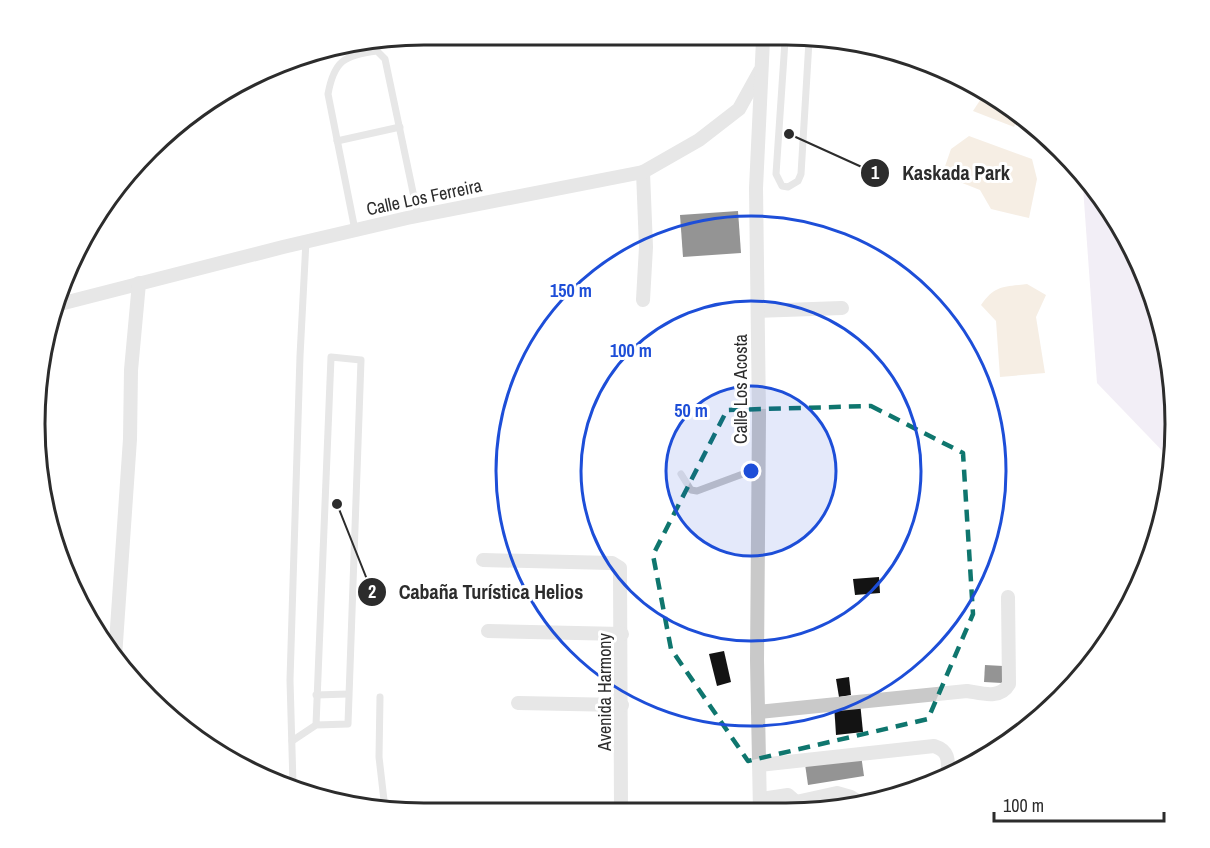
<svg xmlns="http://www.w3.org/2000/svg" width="1210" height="848" font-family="'Archivo Narrow',sans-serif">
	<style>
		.green { fill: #e3d9ea }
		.water { fill: #ead9c4 }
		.building { fill: #131313 }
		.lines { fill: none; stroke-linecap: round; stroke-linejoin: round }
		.service { stroke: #c9c9c9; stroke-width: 7 }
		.minor { stroke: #c9c9c9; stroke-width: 14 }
		.marked { fill: none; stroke: #0f766e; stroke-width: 4.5; stroke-dasharray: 12 8; stroke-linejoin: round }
		.ring { fill: none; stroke: #1d4ed8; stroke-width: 3 }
		.labels { text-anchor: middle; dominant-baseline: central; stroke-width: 6; stroke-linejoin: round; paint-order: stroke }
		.street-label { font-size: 18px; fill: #2c2c2c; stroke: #fff }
		.rim { fill: none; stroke: #2c2c2c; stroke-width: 3 }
		.centre { fill: #1d4ed8; stroke: #fff; stroke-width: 3 }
		.ring-label { font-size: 18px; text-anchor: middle; font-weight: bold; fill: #1d4ed8; stroke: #fff; stroke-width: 6; stroke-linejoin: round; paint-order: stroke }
		.leader { fill: none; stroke: #2c2c2c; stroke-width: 2 }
		.callout-dot { fill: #2c2c2c; stroke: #fff; stroke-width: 2 }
		.mark-label { font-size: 18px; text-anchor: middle; font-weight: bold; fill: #fff }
		.callout-label { font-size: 20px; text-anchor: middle; font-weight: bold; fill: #2c2c2c; stroke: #fff; stroke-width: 6; stroke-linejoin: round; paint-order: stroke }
	</style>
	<rect width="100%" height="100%" fill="#fff"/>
	<!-- green -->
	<path class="green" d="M1082,173L1155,298L1175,449L1172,461L1097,383Z"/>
	<!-- water -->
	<g class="water">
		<path d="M986,91L1018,117L1014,127L973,111Z"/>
		<path d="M969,136L1032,159L1037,179L1029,218L991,209L980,190L942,175L951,149Z"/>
		<path d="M1027,284L1046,295L1036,317L1045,373L1000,377L996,321L981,305C995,285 1004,287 1027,284Z"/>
	</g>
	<!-- building -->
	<g class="building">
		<path d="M738,211L741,253L683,257L680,215Z"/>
		<path d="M879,577L880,593L855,595L853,579Z"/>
		<path d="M724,651L731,682L717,686L709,654Z"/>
		<path d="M985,665L1003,666L1002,683L984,682Z"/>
		<path d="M849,677L851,695L839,697L836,679Z"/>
		<path d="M860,702L863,732L836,735L834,704Z"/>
		<path d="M861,755L864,776L808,785L805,764Z"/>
	</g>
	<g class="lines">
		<!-- service -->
		<g class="service">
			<path d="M785,41L776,174L782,186L788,187L798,181L801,174L809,41"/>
			<path d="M337,141L400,127"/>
			<path d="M355,230L328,94C334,61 344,55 377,51L385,59L418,216"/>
			<path d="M681,474L691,490L697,491L759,468"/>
			<path d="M316,695L348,694"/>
			<path d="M380,697L379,757L385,809"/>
			<path d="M292,741L316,725L348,724L361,360L331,357L316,725"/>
			<path d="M293,784L290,680L300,356L306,241"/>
		</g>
		<!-- minor -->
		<g class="minor">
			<path d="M643,172L646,247L643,300"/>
			<path d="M56,305L283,247L407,218L643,172L699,140L739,109L760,71"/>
			<path d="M758,311L842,308"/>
			<path d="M483,560L612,563L620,568L621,811"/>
			<path d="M488,631L622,634"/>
			<path d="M115,657L130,439L131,370L139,283"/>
			<path d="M518,703L622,705"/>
			<path d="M758,712L967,691C981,693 1000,700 1009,684L1008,597"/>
			<path d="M759,765L934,746C950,751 948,761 948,776"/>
			<path d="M760,799L788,795L796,802"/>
			<path d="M785,810L790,809L796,802L837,793L851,797L860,803"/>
			<path d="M760,811L757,660L759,416L756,188L763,40"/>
		</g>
	</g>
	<!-- marked area -->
	<path d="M0 0H1210V848H0ZM871,406L963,453L973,614L928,719L748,761L671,649L653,555L727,410Z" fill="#fff" fill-opacity=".55" fill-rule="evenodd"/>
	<path class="marked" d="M871,406L963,453L973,614L928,719L748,761L671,649L653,555L727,410Z"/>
	<!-- distance rings -->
	<circle cx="751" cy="471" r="85" fill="#1d4ed8" fill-opacity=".12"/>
	<g class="ring">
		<circle cx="751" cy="471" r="85"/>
		<circle cx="751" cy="471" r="170"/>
		<circle cx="751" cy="471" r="255"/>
	</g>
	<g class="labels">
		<!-- street labels -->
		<g class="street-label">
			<text transform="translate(424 197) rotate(-12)">Calle Los Ferreira</text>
			<text transform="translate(740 389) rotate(-90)">Calle Los Acosta</text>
			<text transform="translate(604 692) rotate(-90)">Avenida Harmony</text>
		</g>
	</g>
	<!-- crop -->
	<path d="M0 0H1210V848H0ZM424 45H786A379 379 0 0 1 1165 424V424A379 379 0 0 1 786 803H424A379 379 0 0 1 45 424V424A379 379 0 0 1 424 45Z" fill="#fff" fill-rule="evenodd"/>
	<path class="rim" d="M424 45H786A379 379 0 0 1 1165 424V424A379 379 0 0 1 786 803H424A379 379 0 0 1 45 424V424A379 379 0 0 1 424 45Z"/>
	<circle cx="751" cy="471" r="9" class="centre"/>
	<g class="ring-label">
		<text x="571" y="297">150 m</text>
		<text x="631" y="357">100 m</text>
		<text x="691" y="417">50 m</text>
	</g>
	<!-- callouts -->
	<path class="leader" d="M789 134L875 173M337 504L372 592"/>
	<g class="callout-dot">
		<circle cx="789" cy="134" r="6"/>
		<circle cx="337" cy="504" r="6"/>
		<circle cx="875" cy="173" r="15"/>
		<circle cx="372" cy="592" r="15"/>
	</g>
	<g class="mark-label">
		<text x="875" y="179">1</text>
		<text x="372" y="598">2</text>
	</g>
	<g class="callout-label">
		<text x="956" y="180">Kaskada Park</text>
		<text x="491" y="599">Cabaña Turística Helios</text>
	</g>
	<!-- scale -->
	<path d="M994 812v9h170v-9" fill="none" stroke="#2c2c2c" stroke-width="3"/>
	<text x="1003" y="812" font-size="18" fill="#2c2c2c" stroke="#ffffff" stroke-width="4.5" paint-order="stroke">100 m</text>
</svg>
